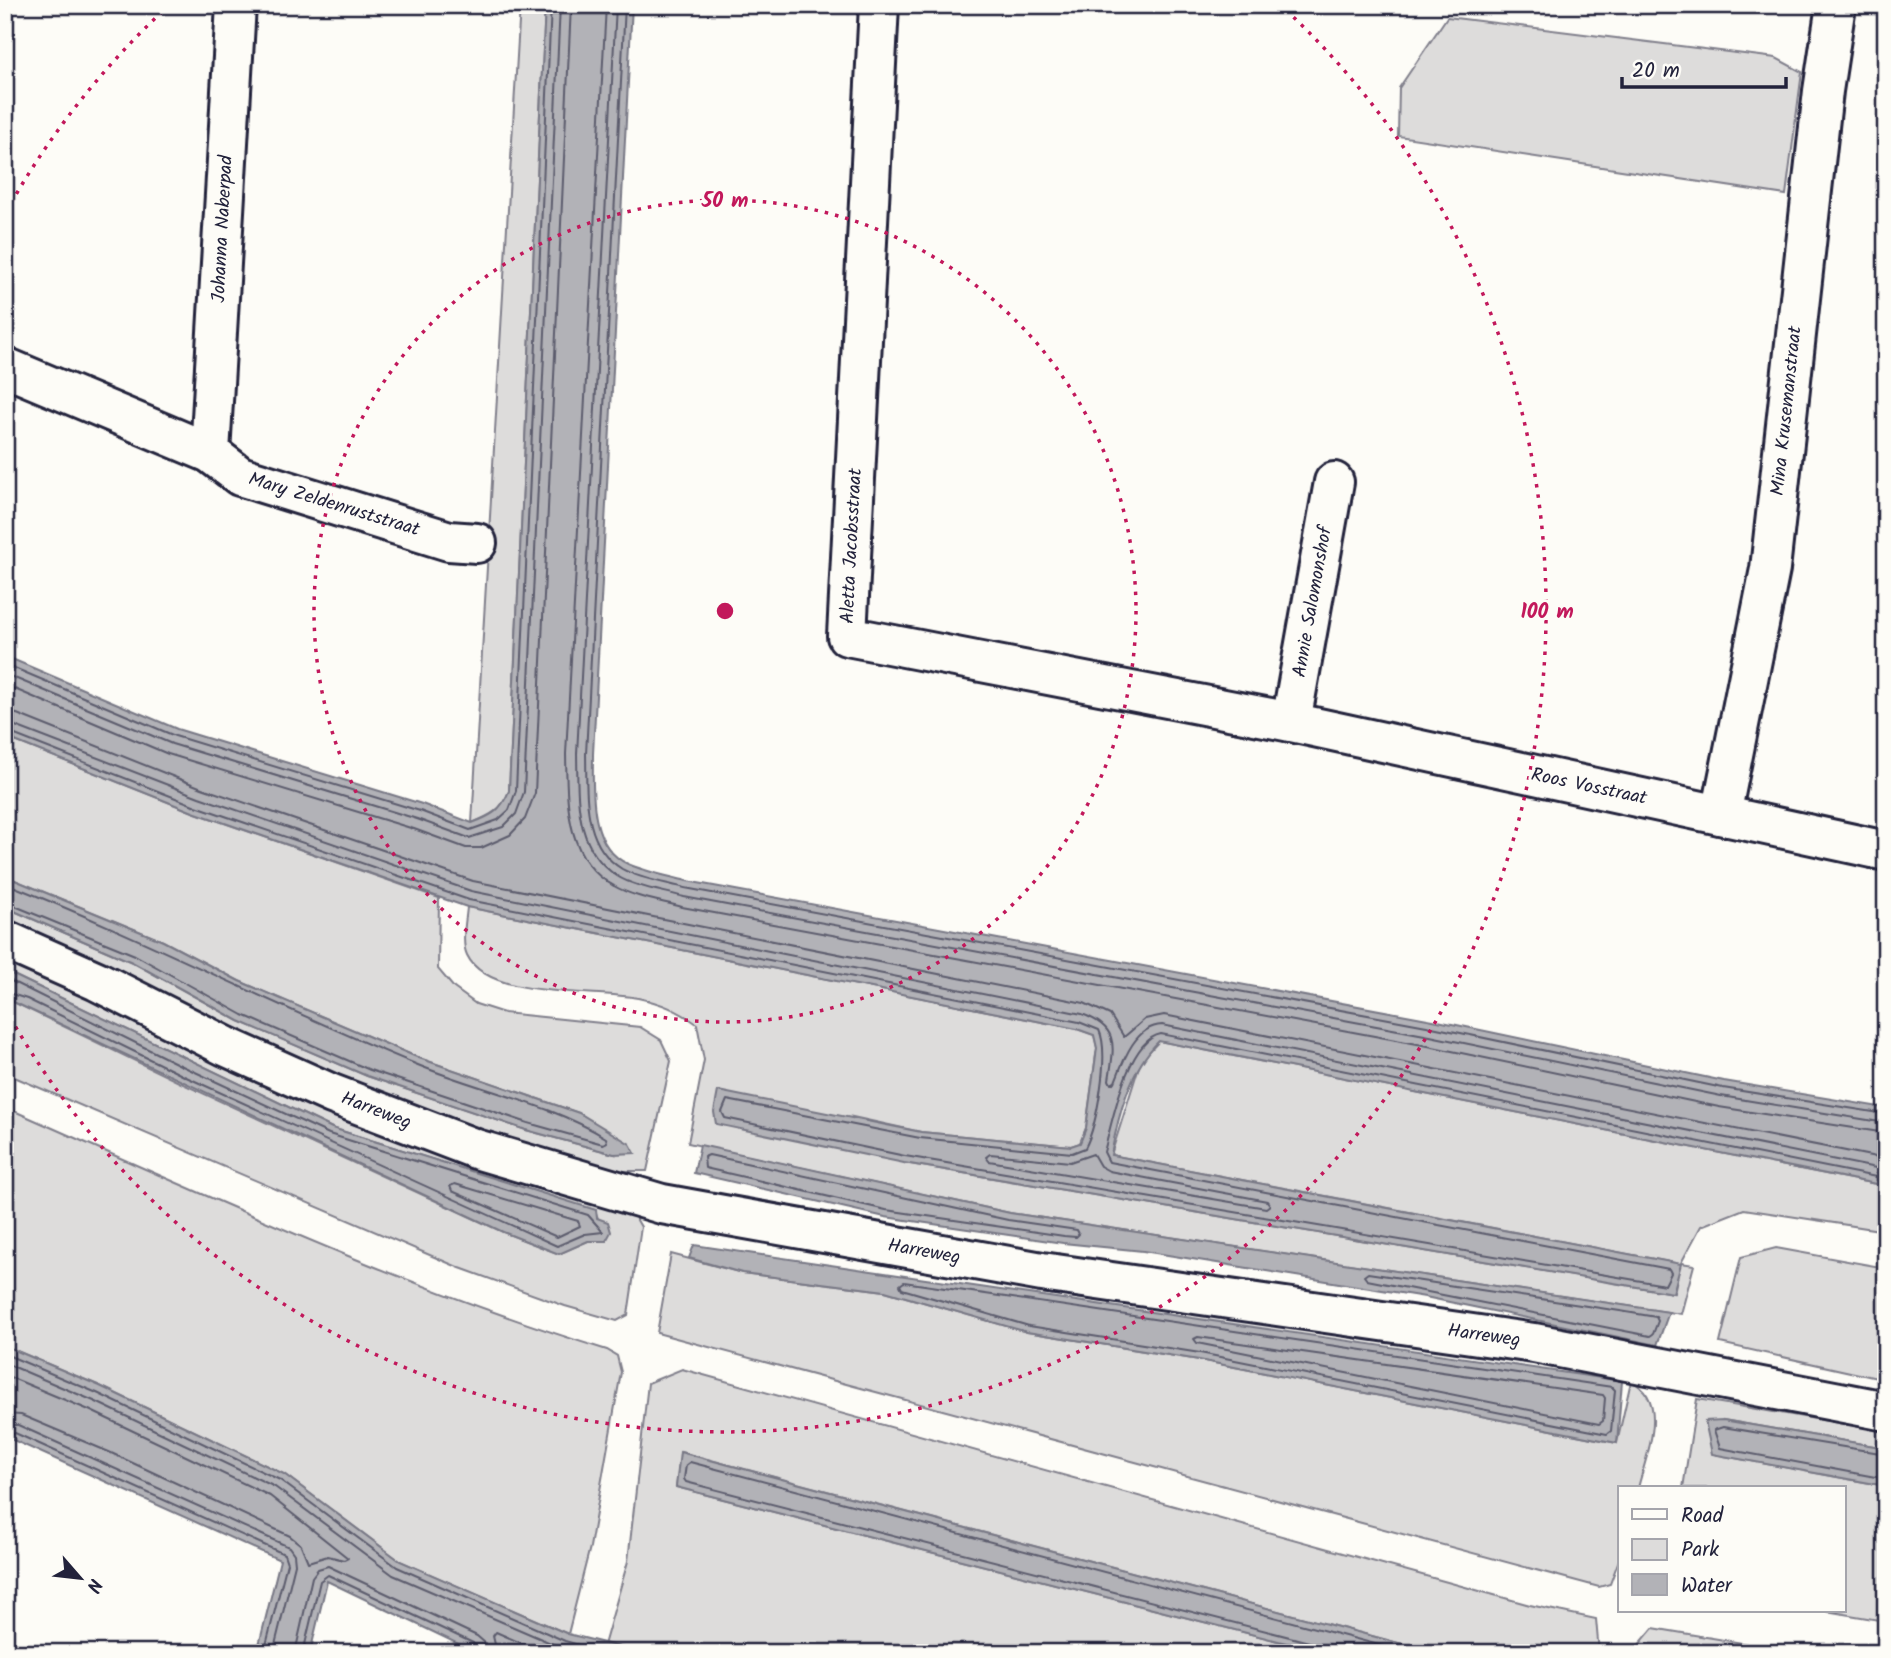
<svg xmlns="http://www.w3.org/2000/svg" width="1891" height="1658" font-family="Kalam,sans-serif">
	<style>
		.green { fill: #dddcdb; stroke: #807f8b; stroke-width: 2 }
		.water { fill: #b2b2b7; stroke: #787885; stroke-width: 2 }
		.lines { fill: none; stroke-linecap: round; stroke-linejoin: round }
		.shore { stroke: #5c5c6d; stroke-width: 2 }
		.street-casing { stroke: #22223b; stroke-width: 44 }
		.street { stroke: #fdfcf7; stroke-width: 38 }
		.ring { fill: none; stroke: #c2185b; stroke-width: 3.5; stroke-dasharray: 3.5 7 }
		.labels { text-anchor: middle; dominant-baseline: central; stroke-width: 6; stroke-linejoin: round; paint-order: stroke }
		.street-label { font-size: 19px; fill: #22223b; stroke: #fdfcf7 }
		.centre { fill: #c2185b; stroke: #fdfcf7; stroke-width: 3.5 }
		.ring-label { font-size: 21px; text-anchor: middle; font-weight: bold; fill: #c2185b; stroke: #fdfcf7; stroke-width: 6; stroke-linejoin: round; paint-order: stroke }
	</style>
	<rect width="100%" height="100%" fill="#fdfcf7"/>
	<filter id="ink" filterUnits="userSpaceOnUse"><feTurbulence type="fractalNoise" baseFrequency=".0143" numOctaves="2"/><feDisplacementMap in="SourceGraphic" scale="14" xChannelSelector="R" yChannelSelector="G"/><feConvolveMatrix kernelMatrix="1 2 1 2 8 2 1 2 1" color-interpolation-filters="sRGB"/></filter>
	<g filter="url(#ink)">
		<!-- green -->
		<g class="green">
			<path d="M520,5H545L509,791C501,811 491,815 472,823Z"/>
			<path d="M1447,17L1776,58L1802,72L1786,195L1398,136L1399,88Z"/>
			<path d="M5,737L193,812L439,898L438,969L454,988L476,1004L504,1013L640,1027L661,1040L671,1061L647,1171H608L438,1119L237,1032L140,981L5,921V907L132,962L239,1021L367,1076L526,1130L614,1154L579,1113L419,1058L239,981L163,941L5,876Z"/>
			<path d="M467,907L1077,1029L1094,1035L1097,1048L1086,1128L1080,1143L1071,1146L921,1132L853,1117L904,1163L1674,1293L1680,1264L1111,1155L1141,1060L1159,1041L1886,1186V1231L1744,1209L1701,1226L1681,1263L1694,1265L1681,1314L1010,1213L688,1143L704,1060L697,1024C678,1010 661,1003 638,998C595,989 488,1000 467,955C461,943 466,920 467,907Z"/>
			<path d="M5,959L634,1215L641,1227L628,1315L617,1321L565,1306L460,1268L5,1073V998L181,1083L503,1232L559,1254L588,1241H606L595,1210L332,1128L5,971Z"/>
			<path d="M5,1107C203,1194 400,1286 607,1350L617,1356L621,1372L590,1547L568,1634L400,1561L284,1474L100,1386L5,1346Z"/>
			<path d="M1776,1248L1886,1268V1380L1720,1343L1741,1257Z"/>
			<path d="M671,1254L742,1273L885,1291L1027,1332L1199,1360L1617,1443L1631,1381C1671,1400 1646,1455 1638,1488H1620V1557L1610,1584L1599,1587L657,1333Z"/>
			<path d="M682,1369L1530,1605L1596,1619L1599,1653H1436L681,1452L676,1487L1325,1653H644L604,1645L628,1561L648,1383Z"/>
			<path d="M1697,1399L1886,1431V1448L1723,1420L1713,1454L1886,1486V1653H1877L1885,1621L1826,1611H1844V1488H1683Z"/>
			<path d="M1653,1628L1801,1653H1632Z"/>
		</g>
		<!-- water -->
		<g class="water">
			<path d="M545,5H632L593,754C593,790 588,846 628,864C646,872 668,876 687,881L1433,1020L1724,1081L1886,1108V1186L1159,1041C1130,1069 1118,1116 1111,1155L1681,1264L1673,1293L904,1163L716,1124L714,1112L718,1091L921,1132L1071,1146L1080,1143L1086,1128L1097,1048L1094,1035L1077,1029L467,907L193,812L5,737V656L177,729L422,804L472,823C491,816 501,811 509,791Z"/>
			<path d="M5,876L163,941L239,981L419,1058L579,1113L630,1144L635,1153L614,1154L526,1130L367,1076L239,1021L132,962L5,907Z"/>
			<path d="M5,971L332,1128L596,1210L597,1218L608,1222L611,1232L606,1241H588L559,1254L503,1232L5,998Z"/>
			<path d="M700,1145L1010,1213L1669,1312L1657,1345L1425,1297L1143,1251L1063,1243L885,1217L694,1173Z"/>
			<path d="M694,1245L1622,1381L1617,1443L1199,1360L1027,1332L885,1291L742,1273L689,1258Z"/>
			<path d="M5,1346L100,1386L284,1474L400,1561L568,1634L644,1653H477L327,1581L310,1653H257L280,1560L11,1439L5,1448Z"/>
			<path d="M1723,1420L1886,1448V1486L1712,1454L1705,1421Z"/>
			<path d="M680,1452L1436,1653H1325L676,1487Z"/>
		</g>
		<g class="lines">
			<!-- shore -->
			<g class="shore">
				<path d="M606,5L566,754C567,801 565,860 614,886C633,897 660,901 682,907L1428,1046L1719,1107L1886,1133"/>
				<path d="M616,5L577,754C578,799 574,848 617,876C634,887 664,891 684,897L1430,1036L1721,1096L1886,1123"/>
				<path d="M625,5L586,754C587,794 582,845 622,869C640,879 666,883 685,888L1432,1027L1723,1088L1886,1114"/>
				<path d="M5,664L175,736L420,811L470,830L498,820L509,810L516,791L551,5"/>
				<path d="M5,674L172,744L417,819L469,838L503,827L516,814L524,792L560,5"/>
				<path d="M5,685L168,754L414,829L466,848H481L510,835L525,819L535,793L571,5"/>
				<path d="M5,712L17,714L202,788L473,881L1084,1003L1110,1015L1124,1037L1145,1019L1164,1015L1886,1159"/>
				<path d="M5,722L199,797L471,891L1082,1014C1120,1028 1114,1046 1109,1080L1111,1084L1115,1082C1123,1061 1135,1026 1162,1025L1886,1170"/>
				<path d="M5,731L196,806L469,900L1079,1022L1099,1030C1110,1053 1097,1125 1085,1148L1072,1153L920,1138L727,1100L722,1112L725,1118L905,1156L1665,1285L1671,1273L1669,1269L1109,1162L1104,1152C1112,1123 1127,1040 1161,1034L1886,1179"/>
				<path d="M5,883C144,938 276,1007 413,1063C477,1090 547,1102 606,1138L607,1142L603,1144L528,1123L370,1070L243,1015L135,955L5,902"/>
				<path d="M5,978L178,1064L329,1134L588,1215L603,1232L585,1234L557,1246L184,1076L27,999L5,992"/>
				<path d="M990,1154L1070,1162L1093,1154L1100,1166L1109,1171L1267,1201L1270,1205L1266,1208L989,1161L986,1157Z"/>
				<path d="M709,1155L1008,1220L1077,1230L1079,1234L1076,1237L1064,1236L886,1210L705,1168L704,1157Z"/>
				<path d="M455,1184L578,1221L580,1226L557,1237L452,1191L450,1186Z"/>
				<path d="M1368,1273L1620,1311L1656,1317L1658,1321L1653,1334L1650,1336L1367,1280L1364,1276Z"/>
				<path d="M904,1282L1612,1387L1615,1390L1611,1431L1607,1434L1200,1353L1029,1326L902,1289L900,1285Z"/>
				<path d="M1198,1337L1603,1395L1605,1398L1603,1421L1599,1424L1197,1343L1194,1339Z"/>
				<path d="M5,1354L97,1393L280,1480L397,1567L565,1641L607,1653"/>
				<path d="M5,1363L94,1401L275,1487L393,1575L574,1653"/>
				<path d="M5,1375L89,1410L270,1496L348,1558L344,1560L328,1556L308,1562L301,1545L290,1536L109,1452L21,1415L5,1414"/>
				<path d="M5,1425H18L289,1547L294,1554L295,1564L273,1653"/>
				<path d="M5,1435L15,1433L284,1554L287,1563L264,1653"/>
				<path d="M1886,1454L1723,1427L1714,1430L1720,1448L1886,1479"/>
				<path d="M295,1653L312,1577L318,1569L328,1566L477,1636L485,1643L486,1653"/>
				<path d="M303,1653L320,1581L328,1575L473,1643L478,1653"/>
				<path d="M497,1653L493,1636L496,1632L544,1653"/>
				<path d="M1319,1653L1313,1643L686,1482L684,1479L686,1465L690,1462L1409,1653"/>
			</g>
			<!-- street casing -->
			<g class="street-casing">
				<g id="street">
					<path d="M879,5L847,636L1291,722L1886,851"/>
					<path d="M5,367L210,453L240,476L449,541L477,543"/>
					<path d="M210,453L236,5"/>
					<path d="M1291,722L1334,482"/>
					<path d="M1721,815L1770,569L1823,91L1836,5"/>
					<path d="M5,940L97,981L225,1046L332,1094L476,1149L662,1204L1042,1272L1534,1343L1886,1411"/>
				</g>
			</g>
			<!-- street -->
			<use href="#street" class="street"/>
		</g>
	</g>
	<!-- distance rings -->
	<g class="ring">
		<circle cx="725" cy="611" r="411"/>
		<path d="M6 212A822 822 0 0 1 164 10M1286 10A822 822 0 1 1 6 1010"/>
	</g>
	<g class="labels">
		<!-- street labels -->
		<g class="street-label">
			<text transform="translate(223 229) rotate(-87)">Johanna Naberpad</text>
			<text transform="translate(1787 411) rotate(-84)">Mina Krusemanstraat</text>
			<text transform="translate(334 505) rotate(17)">Mary Zeldenruststraat</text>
			<text transform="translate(852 546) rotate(-87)">Aletta Jacobsstraat</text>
			<text transform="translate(1313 602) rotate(-80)">Annie Salomonshof</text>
			<text transform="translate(1589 787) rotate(12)">Roos Vosstraat</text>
			<text transform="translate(376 1111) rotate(21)">Harreweg</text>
			<text transform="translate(924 1252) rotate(10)">Harreweg</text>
			<text transform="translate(1484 1336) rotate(8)">Harreweg</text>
		</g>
	</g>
	<circle cx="725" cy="611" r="10" class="centre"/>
	<g class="ring-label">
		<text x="725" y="207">50 m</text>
		<text x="1547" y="618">100 m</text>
	</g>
	<!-- margin -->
	<rect width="1891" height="1658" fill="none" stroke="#fdfcf7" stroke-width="28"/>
	<rect x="14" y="14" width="1863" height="1630" fill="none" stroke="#22223b" stroke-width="2.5" filter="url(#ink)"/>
	<!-- legend -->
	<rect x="1618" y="1486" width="228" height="126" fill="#fdfcf7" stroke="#a5a5ac" stroke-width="2"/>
	<rect x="1632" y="1509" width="35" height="10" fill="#fdfcf7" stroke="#a5a5ac" stroke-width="2"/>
	<text x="1681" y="1522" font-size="21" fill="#22223b">Road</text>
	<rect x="1632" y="1539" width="35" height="21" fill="#dddcdb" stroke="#a5a5ac" stroke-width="2"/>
	<text x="1681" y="1556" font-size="21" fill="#22223b">Park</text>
	<rect x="1632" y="1574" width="35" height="21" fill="#b2b2b7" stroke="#a5a5ac" stroke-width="2"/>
	<text x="1681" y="1592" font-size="21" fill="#22223b">Water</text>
	<!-- north arrow -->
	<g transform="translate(80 1578) rotate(118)" stroke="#fdfcf7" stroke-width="5" paint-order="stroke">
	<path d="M0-5L12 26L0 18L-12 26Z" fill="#22223b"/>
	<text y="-10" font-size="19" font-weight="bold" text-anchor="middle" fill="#22223b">N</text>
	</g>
	<!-- scale -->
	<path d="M1622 77v10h164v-10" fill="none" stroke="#22223b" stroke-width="3.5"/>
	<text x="1632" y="77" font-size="21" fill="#22223b" stroke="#fdfcf7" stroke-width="5" paint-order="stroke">20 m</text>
</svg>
